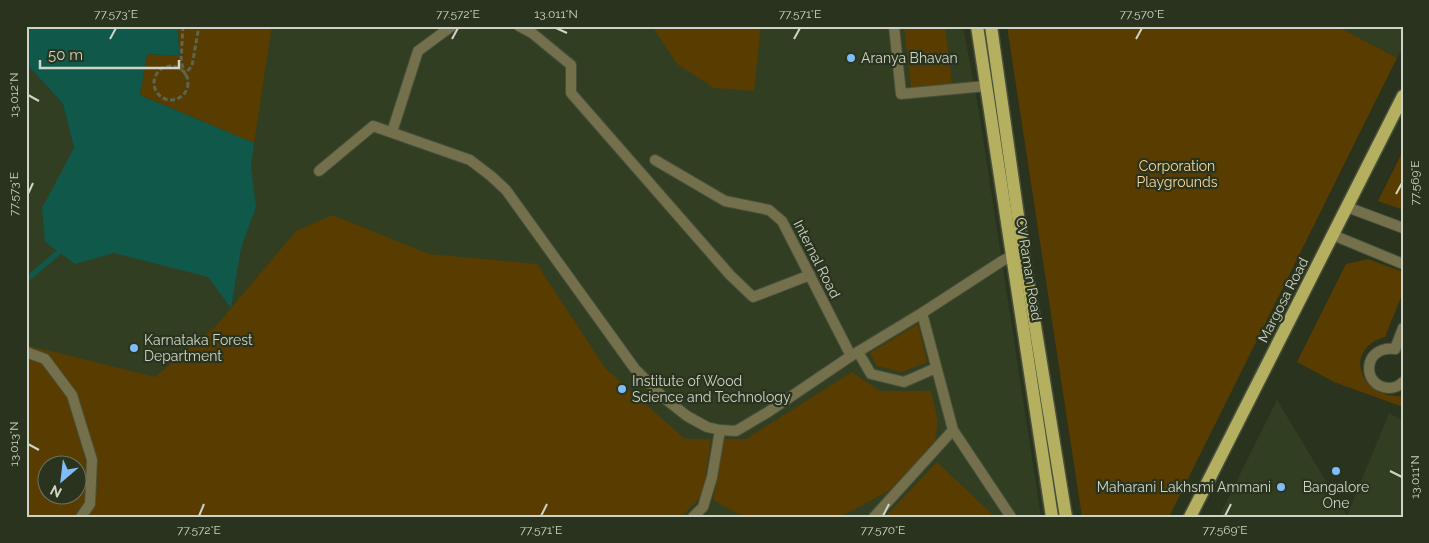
<svg xmlns="http://www.w3.org/2000/svg" width="1429" height="543" font-family="Raleway,sans-serif">
	<style>
		.built { fill: #323e22; fill-rule: evenodd }
		.green { fill: #583c00; fill-rule: evenodd }
		.water { fill: #0f584a }
		.lines { fill: none; stroke-linecap: round; stroke-linejoin: round }
		.stream { stroke: #0f584a; stroke-width: 5.5 }
		.lane-casing { stroke: #48503c; stroke-width: 12 }
		.primary-casing { stroke: #48503c; stroke-width: 15 }
		.path { stroke: #5c6452; stroke-width: 3; stroke-dasharray: 5 2.5; stroke-linecap: butt }
		.lane { stroke: #73704b; stroke-width: 10 }
		.primary { stroke: #b5af60; stroke-width: 12 }
		.ticks { fill: none; stroke: #ced4c7; stroke-width: 2 }
		.poi-dot { fill: #7fbdfa; stroke: #2a331e; stroke-width: 2 }
		.labels { text-anchor: middle; dominant-baseline: central; stroke-width: 4.5; stroke-linejoin: round; paint-order: stroke }
		.poi-label { font-size: 14px; fill: #ced4c7; stroke: #2a331e; text-anchor: start }
		.park-label { font-size: 14px; fill: #fbd697; stroke: #2a331e }
		.street-label { font-size: 14px; fill: #ced4c7; stroke: #2a331e }
		.neatline { fill: none; stroke: #ced4c7; stroke-width: 2 }
		.ticks-label { font-size: 12px; text-anchor: middle; fill: #ced4c7 }
	</style>
	<rect width="100%" height="100%" fill="#2a331e"/>
	<!-- built -->
	<g class="built">
		<path d="M272,26H963L980,118L1041,517H26V63L63,104L74,148ZM48,466H78V496H48Z"/>
		<path d="M1337,26H1403V47L1397,58Z"/>
		<path d="M1277,400L1347,516L1389,413L1403,421V517H1219Z"/>
	</g>
	<!-- green -->
	<g class="green">
		<path d="M178,26H272L254,143L140,95L147,54L179,56Z"/>
		<path d="M652,26H759L760,35L754,91L714,88L677,64Z"/>
		<path d="M904,26H945L952,84L911,88Z"/>
		<path d="M1007,26H1337L1397,58L1169,517H1082Z"/>
		<path d="M1403,151V210L1378,201Z"/>
		<path d="M332,215L429,254L537,264L605,368L685,439H711L703,495L681,517H26V345L155,377L217,325L296,231ZM48,466H78V496H48Z"/>
		<path d="M1368,259L1403,272V292L1385,337C1342,349 1360,399 1403,396V407L1334,382L1297,362L1346,264Z"/>
		<path d="M918,324L927,362L902,372L877,366L870,353Z"/>
		<path d="M852,372L880,391H931L938,421L935,441L894,488L840,517H744L713,500L724,439H746Z"/>
		<path d="M937,462L995,517H885Z"/>
	</g>
	<!-- water -->
	<path class="water" d="M26,26H178L179,56L147,54L140,95L254,143L251,167L256,207L241,248L231,308L208,277L114,253L75,264L45,242L42,208L74,148L63,104L26,63Z"/>
	<g class="lines">
		<!-- stream -->
		<path class="stream" d="M26,280L65,247"/>
		<!-- lane casing -->
		<g class="lane-casing">
			<g id="lane">
				<path d="M519,26L532,33L571,65V93L730,275L753,297L810,275"/>
				<path d="M894,26L901,94L986,86"/>
				<path d="M392,132L418,51L452,26"/>
				<path d="M655,160L725,201L769,210L782,221L851,356"/>
				<path d="M319,171L373,126L470,160L491,176L506,190L635,369L663,397L687,416L707,427L720,430L736,431L768,412L851,356L922,313L1002,261L1012,256"/>
				<path d="M1347,207L1403,228"/>
				<path d="M1333,235L1403,264"/>
				<path d="M1403,328L1395,349C1362,345 1361,387 1389,388C1395,388 1399,386 1403,382"/>
				<path d="M26,352L45,359L72,395L92,460L90,504L81,517"/>
				<path d="M858,352L871,374L904,382L936,368"/>
				<path d="M953,430L1011,517"/>
				<path d="M693,517L703,507L712,477L720,430"/>
				<path d="M874,517L953,430L922,313"/>
			</g>
		</g>
		<!-- primary casing -->
		<g class="primary-casing">
			<g id="primary">
				<path d="M977,26L1052,517"/>
				<path d="M991,26L1023,251L1066,517"/>
				<path d="M1190,517L1403,96"/>
			</g>
		</g>
		<!-- path -->
		<g class="path">
			<path d="M183,26L181,61L185,74L192,66L199,26"/>
			<circle cx="171" cy="83" r="17"/>
		</g>
		<!-- lane -->
		<use href="#lane" class="lane"/>
		<!-- primary -->
		<use href="#primary" class="primary"/>
	</g>
	<!-- ticks -->
	<path class="ticks" d="M556,28L567,33M110,39L116,28M452,39L458,28M794,39L800,28M1136,39L1142,28M28,95L39,101M28,194L33,183M1396,194L1402,183M28,444L39,450M1390,471L1402,477M199,516L204,504M541,516L547,504M883,516L889,504M1225,516L1231,504"/>
	<!-- markers -->
	<g class="poi-dot">
		<circle cx="851" cy="58" r="5"/>
		<circle cx="134" cy="348" r="5"/>
		<circle cx="622" cy="389" r="5"/>
		<circle cx="1336" cy="471" r="5"/>
		<circle cx="1281" cy="487" r="5"/>
	</g>
	<g class="labels">
		<!-- poi labels -->
		<g class="poi-label">
			<text x="861" y="58">Aranya Bhavan</text>
			<text x="144" y="340">Karnataka Forest<tspan x="144" dy="16">Department</tspan></text>
			<text x="632" y="381">Institute of Wood<tspan x="632" dy="16">Science and Technology</tspan></text>
			<text x="1271" y="487" text-anchor="end">Maharani Lakhsmi Ammani</text>
			<text x="1336" y="487" text-anchor="middle">Bangalore<tspan x="1336" dy="16">One</tspan></text>
		</g>
		<!-- park labels -->
		<g class="park-label">
			<text x="1177" y="166">Corporation<tspan x="1177" dy="16">Playgrounds</tspan></text>
		</g>
		<!-- street labels -->
		<g class="street-label">
			<text transform="translate(817 259) rotate(63)">Internal Road</text>
			<text transform="translate(1029 269) rotate(81)">CV Raman Road</text>
			<text transform="translate(1283 300) rotate(-63)">Margosa Road</text>
		</g>
	</g>
	<!-- border -->
	<rect width="1429" height="543" fill="none" stroke="#2a331e" stroke-width="55"/>
	<!-- north arrow -->
	<g transform="translate(62 480) rotate(208)"><circle r="24" fill="#2a331e" stroke="#6c7362"/>
	<path d="M0-4L9 19L0 12L-9 19Z" fill="#7fbdfa"/>
	<text y="-8" font-size="14" font-weight="bold" text-anchor="middle" fill="#ced4c7">N</text>
	</g>
	<!-- scale -->
	<path d="M40 60v8h139v-8" fill="none" stroke="#ced4c7" stroke-width="2.5"/>
	<text x="48" y="60" font-size="15" fill="#ced4c7" stroke="#2a331e" stroke-width="4" paint-order="stroke">50 m</text>
	<rect x="28" y="28" width="1374" height="488" class="neatline"/>
	<g class="ticks-label">
		<text x="116" y="18">77.573°E</text>
		<text x="458" y="18">77.572°E</text>
		<text x="556" y="18">13.011°N</text>
		<text x="800" y="18">77.571°E</text>
		<text x="1142" y="18">77.570°E</text>
		<text transform="translate(14 95) rotate(-90)" y="4">13.012°N</text>
		<text transform="translate(1415 183) rotate(-90)" y="4">77.569°E</text>
		<text transform="translate(14 194) rotate(-90)" y="4">77.573°E</text>
		<text transform="translate(14 444) rotate(-90)" y="4">13.013°N</text>
		<text transform="translate(1415 477) rotate(-90)" y="4">13.011°N</text>
		<text x="199" y="534">77.572°E</text>
		<text x="541" y="534">77.571°E</text>
		<text x="883" y="534">77.570°E</text>
		<text x="1225" y="534">77.569°E</text>
	</g>
</svg>
